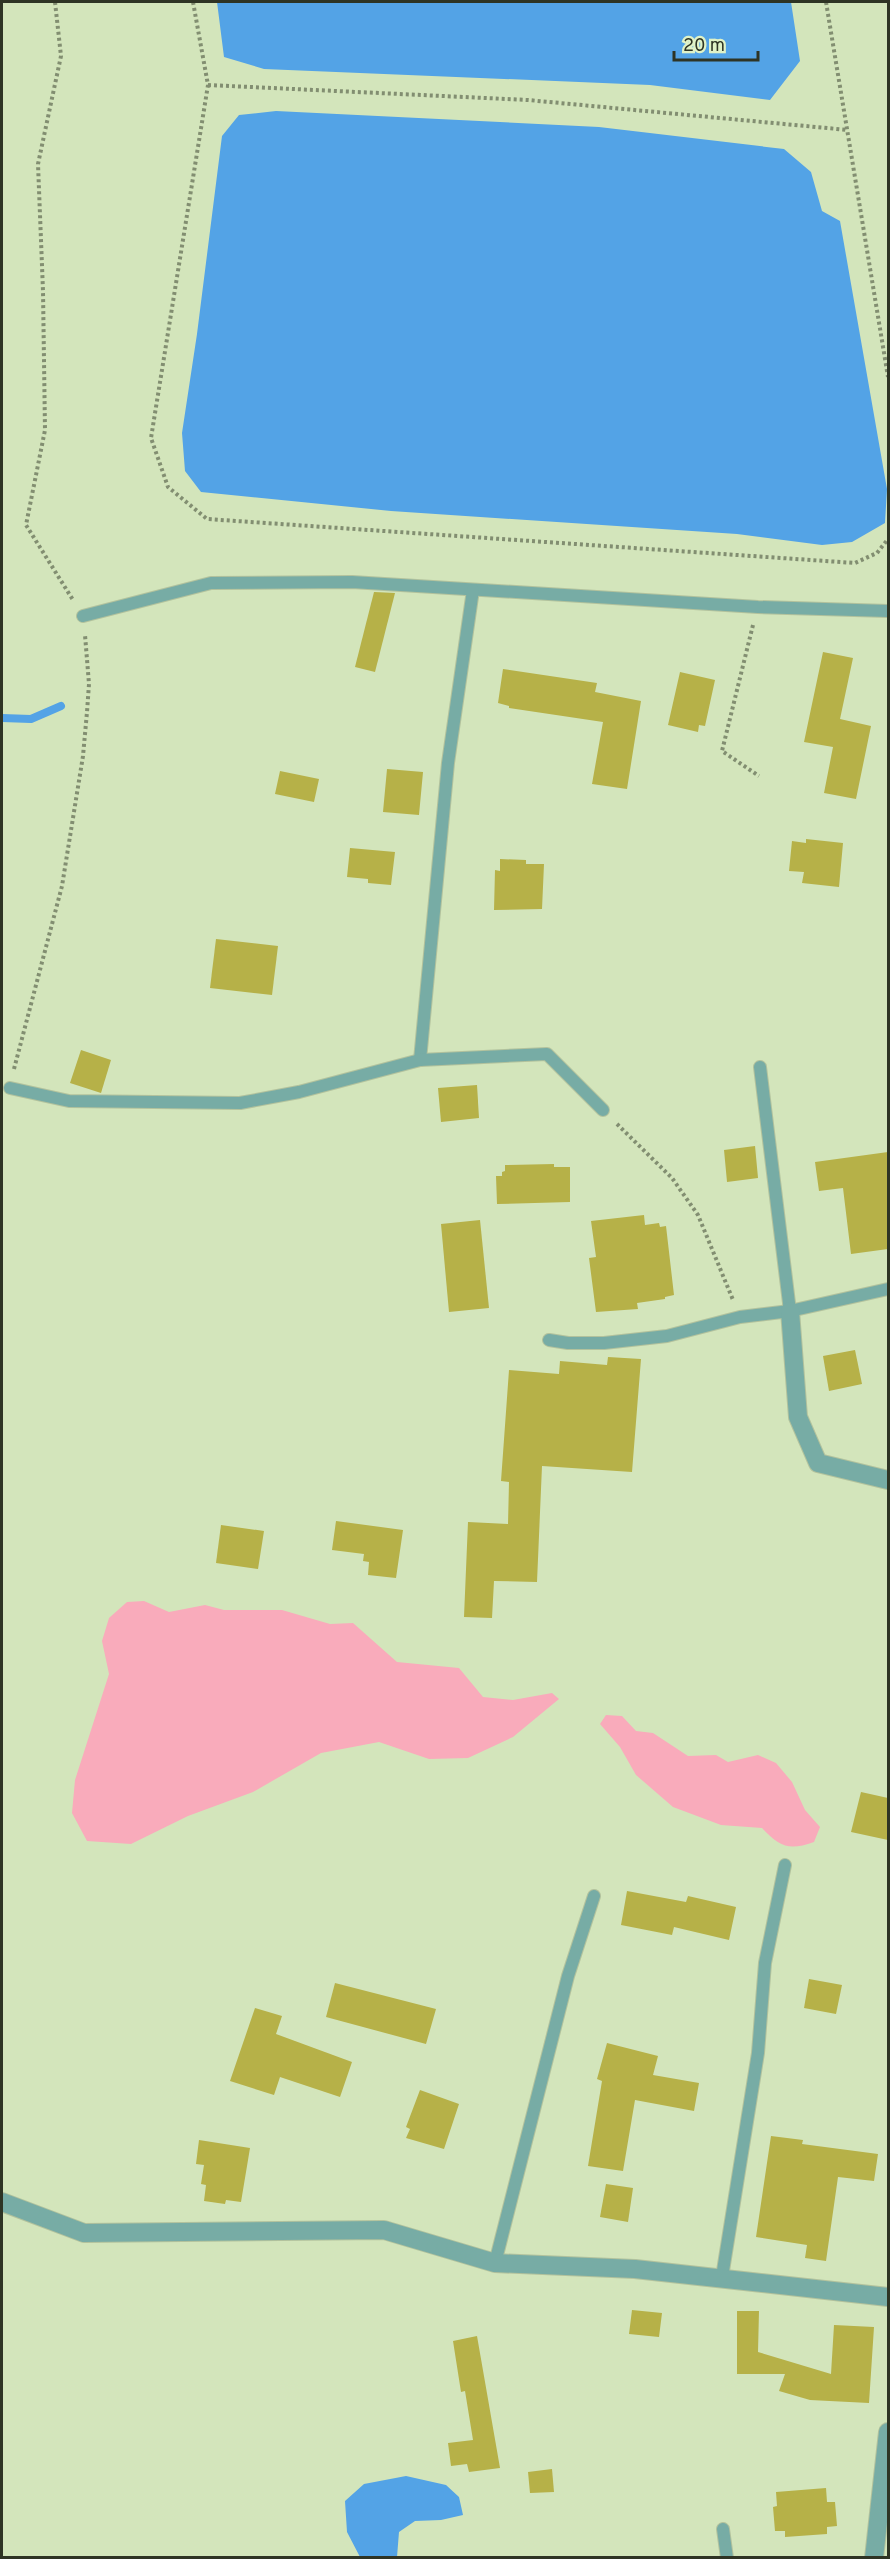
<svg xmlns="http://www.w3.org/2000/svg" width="890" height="2559" font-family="Overpass,sans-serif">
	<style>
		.green { fill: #f9abbb }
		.water { fill: #53a3e6 }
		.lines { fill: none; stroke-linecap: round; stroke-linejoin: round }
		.stream { stroke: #53a3e6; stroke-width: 8 }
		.building { fill: #b6b148 }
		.lane-casing { stroke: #b2c29d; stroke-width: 14 }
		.street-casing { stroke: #b2c29d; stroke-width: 20 }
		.path { stroke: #828e71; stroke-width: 4; stroke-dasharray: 3 3; stroke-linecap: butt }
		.lane { stroke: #77aca5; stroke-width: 12 }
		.street { stroke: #77aca5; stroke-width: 18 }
	</style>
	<rect width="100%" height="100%" fill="#d3e5bb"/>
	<!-- green -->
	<g class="green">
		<path d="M144,1601L169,1612L205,1605L224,1610H282L330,1624L353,1623L397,1662L459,1668L483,1697L513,1700L552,1693L559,1699L513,1737L468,1758L429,1759L379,1742L321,1753L253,1792L188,1816L131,1844L87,1841L72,1813L75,1780L109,1674L102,1641L109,1618L127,1602Z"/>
		<path d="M606,1715L622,1716L636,1731L653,1733L688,1756L716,1755L728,1762L758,1755L776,1763L792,1782L805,1810L820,1827L814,1842C789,1851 780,1847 762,1828L721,1825L673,1807L636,1775L620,1747L600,1724Z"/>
	</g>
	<!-- water -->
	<g class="water">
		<path d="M217,2H791L800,61L770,100L650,85L264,69L224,57Z"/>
		<path d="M276,111L599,127L784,149L811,172L822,211L840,221L887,489L885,523L852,542L822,545L737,534L391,511L201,492L185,471L182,433L197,334L222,136L239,115Z"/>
		<path d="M406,2476L446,2485L459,2497L463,2515L441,2520L415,2521L399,2532L397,2557H360L347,2532L345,2501L364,2484Z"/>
	</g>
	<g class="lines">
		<!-- stream -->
		<path class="stream" d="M2,718L31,719L61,706"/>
	</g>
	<!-- building -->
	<g class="building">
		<path d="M374,592L395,593L375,672L355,667Z"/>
		<path d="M823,652L853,658L840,719L871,726L856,799L824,793L833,747L804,742Z"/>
		<path d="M503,669L597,683L595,692L641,701L627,789L592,784L603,722L509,708V706L498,703Z"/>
		<path d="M680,672L715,680L705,726L699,725L698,732L668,725Z"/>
		<path d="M387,769L423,772L419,815L383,812Z"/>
		<path d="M280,771L319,779L314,802L275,794Z"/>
		<path d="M806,839L843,843L839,887L802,883L804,872L789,871L792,841L806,843Z"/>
		<path d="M350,848L395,852L391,885L368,883V879L347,877Z"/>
		<path d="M500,859L526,860V864H544L542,909L494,910L495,870L500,871Z"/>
		<path d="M216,939L278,946L272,995L210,988Z"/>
		<path d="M81,1050L111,1060L101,1093L70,1083Z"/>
		<path d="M477,1085L479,1118L441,1122L438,1088Z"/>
		<path d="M755,1146L758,1178L727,1182L724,1150Z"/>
		<path d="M888,1152V1249L851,1254L843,1188L819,1191L815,1162Z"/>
		<path d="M554,1164V1167H570V1202L497,1204L496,1176H502V1172L505,1171V1165Z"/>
		<path d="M644,1215L645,1225L659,1223L660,1227L666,1226L674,1295L665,1297V1299L637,1303L638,1309L596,1312L589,1258L596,1257L591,1221Z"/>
		<path d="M480,1220L489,1308L449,1312L441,1224Z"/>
		<path d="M855,1350L862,1384L829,1391L823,1356Z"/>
		<path d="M608,1357L641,1359L632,1472L542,1466L537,1582L494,1581L492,1618L464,1617L468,1522L508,1524L509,1482L501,1481L509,1370L559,1374L560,1361L607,1365Z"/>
		<path d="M336,1521L403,1530L396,1578L368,1575L369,1562L363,1561L364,1554L332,1550Z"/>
		<path d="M221,1525L264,1531L258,1569L216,1563Z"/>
		<path d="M861,1792L888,1798V1840L851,1832Z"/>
		<path d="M627,1891L686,1902L688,1896L736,1907L729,1940L674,1927L672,1935L621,1925Z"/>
		<path d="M809,1979L842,1985L836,2014L804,2008Z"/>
		<path d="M335,1983L436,2009L426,2044L326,2017Z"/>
		<path d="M255,2008L282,2016L276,2034L352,2062L340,2097L280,2077L274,2095L230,2081Z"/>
		<path d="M607,2043L658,2056L653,2075L699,2083L694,2111L635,2100L623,2171L588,2166L602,2081L597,2079Z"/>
		<path d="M420,2090L459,2104L444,2149L406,2138L410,2129L406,2127Z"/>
		<path d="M771,2136L803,2140L802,2144L878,2154L874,2181L838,2177L826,2261L805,2258L807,2245L756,2237Z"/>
		<path d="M199,2140L250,2148L241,2202L226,2200L225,2204L204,2201L206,2185L201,2184L204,2165L196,2164Z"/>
		<path d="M606,2184L633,2188L628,2222L600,2217Z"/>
		<path d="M632,2310L662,2313L659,2337L629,2334Z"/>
		<path d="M737,2311H759L758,2352L831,2374L834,2325L874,2327L869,2403L810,2400L779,2391L785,2374H737Z"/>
		<path d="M477,2336L500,2468L469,2472L467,2464L451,2466L448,2443L473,2440L465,2391L461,2392L453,2341Z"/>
		<path d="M552,2469L554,2492L530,2493L528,2472Z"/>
		<path d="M826,2488L827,2502H835L837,2526L827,2527V2534L785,2537V2531H775L773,2507L777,2506L776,2492Z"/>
	</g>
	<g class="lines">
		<!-- lane casing -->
		<g class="lane-casing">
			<g id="lane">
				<path d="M83,616L211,583L352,582L758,607L888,611"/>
				<path d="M420,1060L448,763L473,590"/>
				<path d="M760,1067L790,1311"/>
				<path d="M10,1088L69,1101L240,1103L299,1092L420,1060L547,1054L603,1110"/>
				<path d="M549,1340L568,1343H604L667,1336L740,1317L790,1311L888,1289"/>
				<path d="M495,2263L568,1976L594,1896"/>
				<path d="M722,2277L758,2053L765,1963L785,1865"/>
				<path d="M723,2529L727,2558"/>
			</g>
		</g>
		<!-- street casing -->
		<g class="street-casing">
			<g id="street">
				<path d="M790,1311L798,1417L818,1463L888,1480"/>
				<path d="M2,2202L84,2233L384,2230L495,2263L635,2269L888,2297"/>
				<path d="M874,2558L888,2432"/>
			</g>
		</g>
		<!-- path -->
		<g class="path">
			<path d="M55,2L61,56L38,164L43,291L45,430L26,525L73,600"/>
			<path d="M193,2L208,85L151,438L168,487L207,519L855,563L877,553L888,539"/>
			<path d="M826,2L888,377"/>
			<path d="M208,85L528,100L848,130"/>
			<path d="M753,625L722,751L759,776"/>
			<path d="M14,1069L62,886L83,756L87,712L89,684L85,635"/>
			<path d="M617,1124L672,1178L698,1215L733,1300"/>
		</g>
		<!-- lane -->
		<use href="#lane" class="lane"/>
		<!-- street -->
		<use href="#street" class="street"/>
	</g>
	<!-- border -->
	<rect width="890" height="2559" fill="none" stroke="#2e3424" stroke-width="6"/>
	<!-- scale -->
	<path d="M674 51v9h84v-9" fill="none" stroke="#2e3424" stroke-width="3"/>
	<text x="683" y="51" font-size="18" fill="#2e3424" stroke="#e0f2c7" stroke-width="4.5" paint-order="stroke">20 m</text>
</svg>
